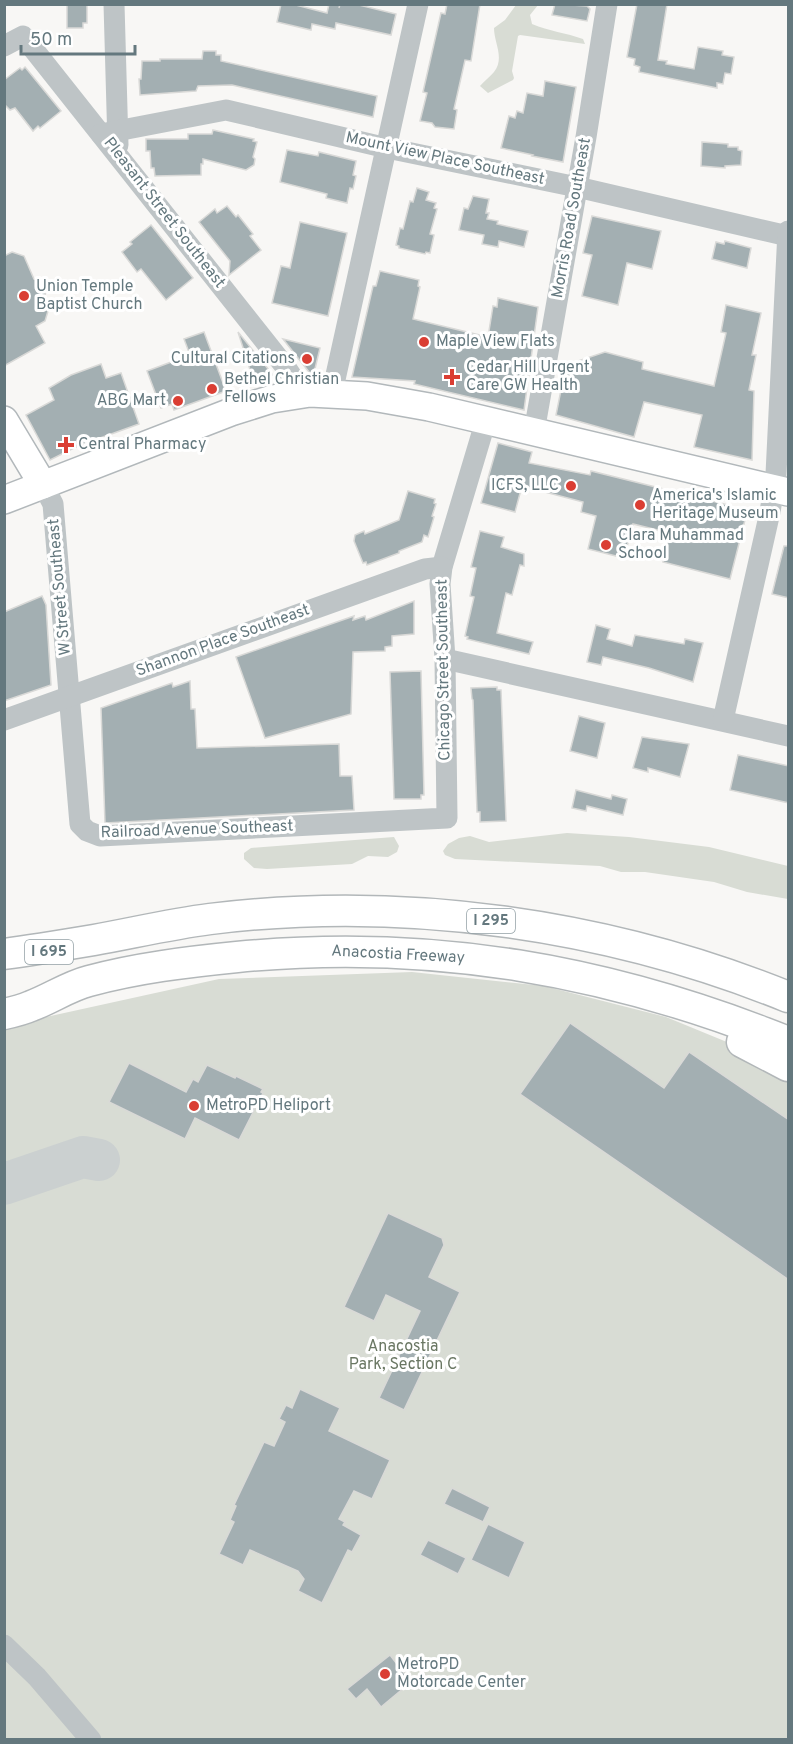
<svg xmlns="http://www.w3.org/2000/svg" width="793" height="1744" font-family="Overpass,sans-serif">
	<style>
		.green { fill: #d8dcd4 }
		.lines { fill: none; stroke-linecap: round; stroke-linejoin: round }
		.taxiway { stroke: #cbd0d0; stroke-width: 42 }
		.building { fill: #a3afb2; stroke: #d9d9d7; stroke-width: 1.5 }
		.major-casing { stroke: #b2b8bb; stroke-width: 30 }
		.highway-casing { stroke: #b2b7b9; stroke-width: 33 }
		.minor { stroke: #bec4c6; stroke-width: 21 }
		.major { stroke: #fff; stroke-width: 27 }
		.highway { stroke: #fff; stroke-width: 30 }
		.poi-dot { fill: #da3e33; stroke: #fff; stroke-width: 2 }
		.labels { text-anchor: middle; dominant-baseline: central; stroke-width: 6; stroke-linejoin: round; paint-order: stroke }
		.shield { fill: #fff; stroke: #92a0a5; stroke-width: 1.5 }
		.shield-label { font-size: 15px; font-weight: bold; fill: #64787e }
		.street-label { font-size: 16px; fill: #64787e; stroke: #fff }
		.poi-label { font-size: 16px; fill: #64787e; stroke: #fff; text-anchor: start }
		.park-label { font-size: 16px; fill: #6a7763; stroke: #fff }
	</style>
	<rect width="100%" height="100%" fill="#f8f7f5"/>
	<!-- green -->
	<g class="green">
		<path d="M516,5H538L530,15L532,24C549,31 566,33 583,39L585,44L520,35L518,36L512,71L514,78L513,80L488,93L480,86C484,81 490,77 494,72C505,58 494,43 494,28L505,20Z"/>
		<path d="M567,833L629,837L709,847L788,866V899L747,892L714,882L645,872H621L600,866L455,859L445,855L443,851L448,844L459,838L470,836L489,842Z"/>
		<path d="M394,837L399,846L397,852L388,857L368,856L352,864L267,869L254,868L244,859V853L251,848Z"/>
		<path d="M412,972L544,986L666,1017L788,1067V1739H5V1026L219,979Z"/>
	</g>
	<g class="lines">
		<!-- taxiway -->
		<path class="taxiway" d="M4,1184L83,1157L99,1160"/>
	</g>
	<!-- building -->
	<g class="building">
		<path d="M67,4H87V23H83V28H67Z"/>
		<path d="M281,4H292L327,13L329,4H340L339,8L340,4H355L396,14L391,35L336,23L335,29L312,24L311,30L277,22Z"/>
		<path d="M447,4H480L471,61L465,60L454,109L457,110L454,129L435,127L432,123L420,121L427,93L423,92L441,13L445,14Z"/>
		<path d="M555,4L587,6L590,9L587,21L552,15Z"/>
		<path d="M637,4H667L658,60L667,61L666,64L694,69L698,47L723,51L722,55L734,57L731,74L725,73L723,84L717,83V88L639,72L640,67L634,65L635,59L627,57Z"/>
		<path d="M203,51H216V55H221V61L377,96L373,117L232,85L198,86L196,91L140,95L139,79H141L142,61H160V59H202Z"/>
		<path d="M25,67L61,111L40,128L38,126L33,131L15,108L10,110L4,104V80L20,68L22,70Z"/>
		<path d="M545,81L576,87L563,162L532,156L533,155L501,148L509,116L515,118L517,111L523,113L527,93L543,96Z"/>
		<path d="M213,130L254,139L253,141L257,142L253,157L255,159L254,165L246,170L203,159V164H201V175L155,176L154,168H151L150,151H146V139H188V134H212Z"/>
		<path d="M702,142L728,144V147H738V150L742,151L741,165L725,166V168L701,166Z"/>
		<path d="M287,150L318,156L319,152L356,161L353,175L356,176L353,189L350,188L347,203L326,198L327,194L280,182Z"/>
		<path d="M417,188L429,192L426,200L436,203L434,208L437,209L430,234L434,235L430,253L426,252L425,254L399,248V246L396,245L400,228L403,229L410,201L413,202Z"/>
		<path d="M473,196L489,199L486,213H489L487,219L498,221L497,224L528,231L524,247L499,241L498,247L482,244L484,235L459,230L464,208L468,209Z"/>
		<path d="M227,206L236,217L238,215L253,234L250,236L261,250L229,275L230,261L199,222L215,209L217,213Z"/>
		<path d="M592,216L661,231L652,269L627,263L618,305L582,296L592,255L583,253Z"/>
		<path d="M300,222L347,233L328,316L272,303L281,266L290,268Z"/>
		<path d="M151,225L193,278L166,300L141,269L137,272L122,252L132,244L130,242Z"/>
		<path d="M725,241L751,248L747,268L712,259L716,242L724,244Z"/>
		<path d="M12,252L24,256L34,279L39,280L46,292L43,301L48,311L45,321L36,326L45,343L4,366V256Z"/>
		<path d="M380,271L419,280L418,286L420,287L413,319L488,337L493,306L497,307L498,298L538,307L524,410L414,384L415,381L352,377L373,286H376Z"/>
		<path d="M726,305L761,313L752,355H756L749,390L754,391L752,460L694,447L702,415L644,402L634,437L556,415L566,365L605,352L643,362L642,369L714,386L726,333L721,332Z"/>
		<path d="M204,332L226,391L174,410L172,404L161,408L147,371L190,355L184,339Z"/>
		<path d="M238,332L273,375L254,382Z"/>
		<path d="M283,339L320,348L313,377Z"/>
		<path d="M101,364L106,378L121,373L139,424L78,446L50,460L26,415L54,400L49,388L71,375Z"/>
		<path d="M498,443L532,452L529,463L590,475L591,471L728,505L727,507L747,512L730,579L663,562L670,533L633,524L624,558L588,549L596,516L581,512L583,502L522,486L515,512L481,503Z"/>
		<path d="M408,491L435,499L434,503L436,504L432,516L434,517L428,537L424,535L422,542L399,551V553L367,565L366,562L363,563L354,541L355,535L364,531L365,534L399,520Z"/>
		<path d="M480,531L504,537L501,547L524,554V566L520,565L512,595L506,593L497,633L533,642L529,654L467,639L468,637L465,636L474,597L470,596L476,568L471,567Z"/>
		<path d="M784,546H789V598L772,594Z"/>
		<path d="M42,596L46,605L51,685L4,701V612Z"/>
		<path d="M414,601V634L392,636V646L385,647V651L353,652L351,714L265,738L236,657L354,616L353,620L365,616L366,620Z"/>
		<path d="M596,625L610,629L607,639L632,646L635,635L684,644L685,639L703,643L693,682L649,668L603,657L601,665L587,662Z"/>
		<path d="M421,671L424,795H421V799H394L390,672Z"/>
		<path d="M190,681L191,709H195L197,748L339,744L340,776H352L354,810L105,823L101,708L172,683L173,687Z"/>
		<path d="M497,687V690H501L506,821L480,822V812H477L473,700L472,699L471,688Z"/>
		<path d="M579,716L605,723L597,758L570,751Z"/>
		<path d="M642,737L689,744L680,777L648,768V772L633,768Z"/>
		<path d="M738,755L789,766V803L730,790Z"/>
		<path d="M576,790L611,799L612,795L627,799L623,815L587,806L586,811L572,808Z"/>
		<path d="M570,1023L664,1088L689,1052L789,1120V1280L520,1094Z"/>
		<path d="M129,1063L186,1092L193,1079L198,1082L207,1065L235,1078L236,1076L263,1089L261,1092L263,1093L239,1140L195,1118L185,1139L109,1102Z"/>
		<path d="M388,1213L442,1238L444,1245L429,1277L460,1292L404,1410L379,1398L420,1311L386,1295L374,1321L344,1307Z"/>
		<path d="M300,1389L340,1408L329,1431L390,1460L372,1499L354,1491L339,1519L345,1522L343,1525L361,1535L352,1552L348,1550L322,1603L298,1591L304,1579L298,1571L250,1550L243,1565L219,1554L234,1522L230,1520L236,1506L234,1505L264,1442L274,1446L285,1422L279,1419L286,1405L292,1408Z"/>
		<path d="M452,1488L490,1507L483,1522L444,1504Z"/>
		<path d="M488,1524L525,1542L509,1578L471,1560Z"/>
		<path d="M428,1540L466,1558L458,1574L420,1555Z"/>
		<path d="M390,1655L411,1682L381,1707L367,1689L356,1699L347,1689Z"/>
	</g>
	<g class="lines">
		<!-- major casing -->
		<g class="major-casing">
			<g id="major">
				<path d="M4,420L43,485"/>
				<path d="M4,500L231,412L272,399L310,393L367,396L429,407L788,492"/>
			</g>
		</g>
		<!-- highway casing -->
		<g class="highway-casing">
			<g id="highway">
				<path d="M4,954C34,950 64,945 94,940C133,933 171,924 210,919C404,895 608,924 788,997"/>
				<path d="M4,1014C13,1012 22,1010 31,1006C50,999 69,986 89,981C137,968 187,962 237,957C431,938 609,970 788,1042"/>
				<path d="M742,1042L788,1066"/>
			</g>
		</g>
		<!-- minor -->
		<g class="minor">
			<path d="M114,4L118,145"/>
			<path d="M4,46L23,36L287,369L293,378L297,394"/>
			<path d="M101,134L226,110L387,148L577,187L788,236"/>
			<path d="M332,393L418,4"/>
			<path d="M534,432L586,137L607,4"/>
			<path d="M43,485L53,504L80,824L87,831L100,836L447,818L445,659L440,584L442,567L486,420"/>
			<path d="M445,659L788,736"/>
			<path d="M4,720L425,569L442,567"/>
			<path d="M723,720L770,512L776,474L788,231"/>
			<path d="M4,1645L37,1677L91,1740"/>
		</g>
		<!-- major -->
		<use href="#major" class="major"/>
		<!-- highway -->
		<use href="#highway" class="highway"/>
	</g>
	<!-- markers -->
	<g class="poi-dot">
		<circle cx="24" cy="296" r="6"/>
		<circle cx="424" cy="342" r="6"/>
		<circle cx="307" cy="359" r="6"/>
		<path d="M449 368h6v6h6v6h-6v6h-6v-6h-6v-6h6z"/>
		<circle cx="212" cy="389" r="6"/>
		<circle cx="178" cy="401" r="6"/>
		<path d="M63 436h6v6h6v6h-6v6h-6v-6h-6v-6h6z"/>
		<circle cx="571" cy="486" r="6"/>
		<circle cx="640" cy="505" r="6"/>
		<circle cx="606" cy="545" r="6"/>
		<circle cx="194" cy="1106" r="6"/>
		<circle cx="385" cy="1674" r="6"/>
	</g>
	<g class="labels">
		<!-- shield labels -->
		<g class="shield">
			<rect x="467" y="909" width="48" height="24" rx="4.5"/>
			<rect x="25" y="940" width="48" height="24" rx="4.5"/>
		</g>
		<g class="shield-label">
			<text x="491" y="921">I 295</text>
			<text x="49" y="952">I 695</text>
		</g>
		<!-- street labels -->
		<g class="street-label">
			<text transform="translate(445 159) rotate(12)">Mount View Place Southeast</text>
			<text transform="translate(164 213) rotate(52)">Pleasant Street Southeast</text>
			<text transform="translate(572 218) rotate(-80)">Morris Road Southeast</text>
			<text transform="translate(60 587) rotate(-95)">W Street Southeast</text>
			<text transform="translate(223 641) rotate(-20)">Shannon Place Southeast</text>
			<text transform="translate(444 670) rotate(-91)">Chicago Street Southeast</text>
			<text transform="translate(197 830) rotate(-2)">Railroad Avenue Southeast</text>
			<text transform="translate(398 955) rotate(3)">Anacostia Freeway</text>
		</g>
		<!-- poi labels -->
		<g class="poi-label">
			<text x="36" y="287">Union Temple<tspan x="36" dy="18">Baptist Church</tspan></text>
			<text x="436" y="342">Maple View Flats</text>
			<text x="295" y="359" text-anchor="end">Cultural Citations</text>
			<text x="466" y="368">Cedar Hill Urgent<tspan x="466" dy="18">Care GW Health</tspan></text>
			<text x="224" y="380">Bethel Christian<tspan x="224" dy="18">Fellows</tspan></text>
			<text x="166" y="401" text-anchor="end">ABG Mart</text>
			<text x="78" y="445">Central Pharmacy</text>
			<text x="559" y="486" text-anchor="end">ICFS, LLC</text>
			<text x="652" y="496">America's Islamic<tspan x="652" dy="18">Heritage Museum</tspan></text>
			<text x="618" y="536">Clara Muhammad<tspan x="618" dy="18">School</tspan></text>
			<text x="206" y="1106">MetroPD Heliport</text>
			<text x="397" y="1665">MetroPD<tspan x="397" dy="18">Motorcade Center</tspan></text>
		</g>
		<!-- park labels -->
		<g class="park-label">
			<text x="403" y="1347">Anacostia<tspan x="403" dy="18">Park, Section C</tspan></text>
		</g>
	</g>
	<!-- border -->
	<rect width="793" height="1744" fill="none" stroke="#64787e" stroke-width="12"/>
	<!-- scale -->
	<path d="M21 45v9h114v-9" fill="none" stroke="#64787e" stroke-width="3"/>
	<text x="30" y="45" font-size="18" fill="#64787e" stroke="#ffffff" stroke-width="4.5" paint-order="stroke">50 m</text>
</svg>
